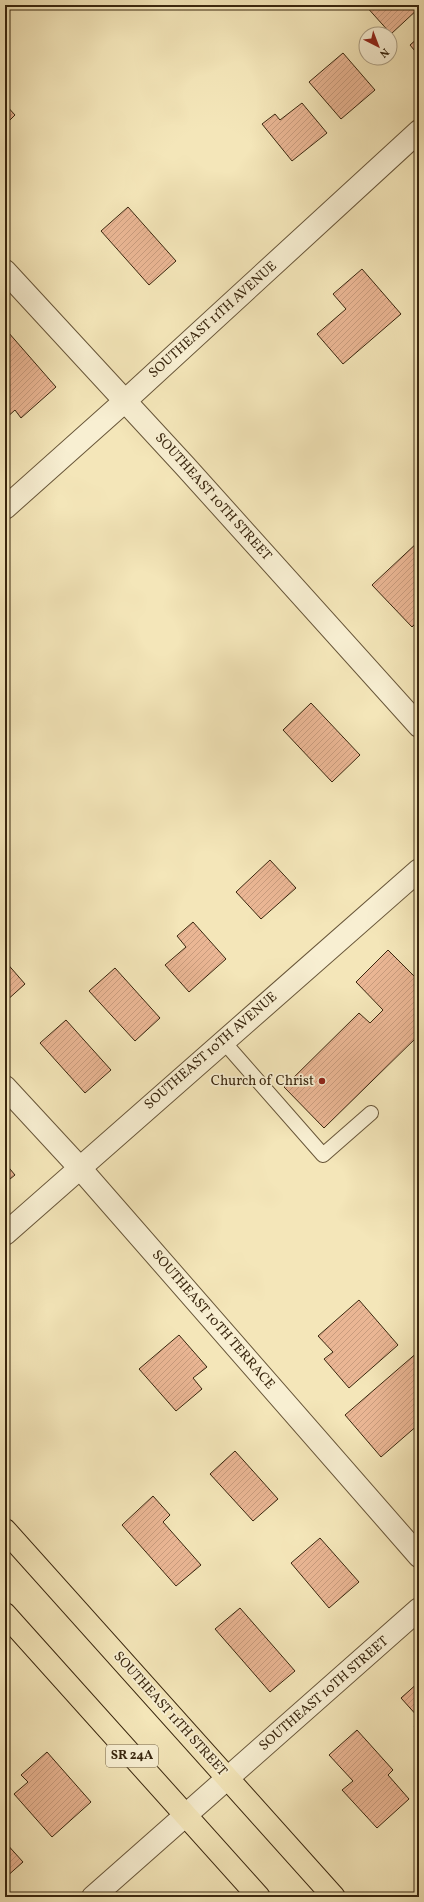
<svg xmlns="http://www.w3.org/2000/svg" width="424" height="1902" font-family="Vollkorn,serif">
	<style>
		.building { fill: url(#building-hatch); stroke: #39260e }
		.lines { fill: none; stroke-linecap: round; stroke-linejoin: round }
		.service-casing { stroke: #685639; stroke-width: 16 }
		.minor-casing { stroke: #685639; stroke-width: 24 }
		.trunk-casing { stroke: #39260e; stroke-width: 24 }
		.service { stroke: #f8efd2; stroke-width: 14 }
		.minor { stroke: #f8efd2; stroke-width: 22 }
		.trunk { stroke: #f4e6b9; stroke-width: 22 }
		.poi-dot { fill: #8f2418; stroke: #f8efd2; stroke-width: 1.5 }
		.labels { text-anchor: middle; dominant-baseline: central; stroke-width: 3.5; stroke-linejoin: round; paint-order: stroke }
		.shield { fill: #f8efd2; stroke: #726249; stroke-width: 1 }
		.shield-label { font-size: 13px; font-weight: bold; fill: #39260e }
		.street-label { font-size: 14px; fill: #39260e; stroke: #f8efd2 }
		.poi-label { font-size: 14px; fill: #39260e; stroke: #f8efd2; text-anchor: end }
	</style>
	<defs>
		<pattern id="building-hatch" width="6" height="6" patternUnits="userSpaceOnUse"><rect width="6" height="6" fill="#eab694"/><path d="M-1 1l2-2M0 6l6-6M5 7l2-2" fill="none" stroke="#c99c7e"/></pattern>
	</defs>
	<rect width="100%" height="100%" fill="#f4e6b9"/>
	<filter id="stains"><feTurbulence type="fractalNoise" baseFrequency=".005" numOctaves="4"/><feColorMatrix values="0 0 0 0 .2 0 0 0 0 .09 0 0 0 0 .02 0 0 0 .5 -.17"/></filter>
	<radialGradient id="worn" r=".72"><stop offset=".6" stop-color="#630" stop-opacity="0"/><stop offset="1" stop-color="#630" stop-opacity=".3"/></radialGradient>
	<!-- building -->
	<g class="building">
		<path d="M365,5H419V8L391,34Z"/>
		<path d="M419,37V56L410,45Z"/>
		<path d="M343,53L375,90L341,119L309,82Z"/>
		<path d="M302,103L327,133L292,161L262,124L275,114L280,120Z"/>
		<path d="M5,104L15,115L5,125Z"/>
		<path d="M128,207L176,261L149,285L101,231Z"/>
		<path d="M362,269L401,314L343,364L317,334L346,309L333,294Z"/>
		<path d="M8,332L56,387L21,418L15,410L5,419V335Z"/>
		<path d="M419,541V620L412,627L372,585Z"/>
		<path d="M311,703L360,755L332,782L283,730Z"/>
		<path d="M270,860L296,888L261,919L236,892Z"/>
		<path d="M193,922L226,959L189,992L165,965L186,947L177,936Z"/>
		<path d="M388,950L419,981V1035L324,1128L284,1087L359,1013L370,1023L383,1010L356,982Z"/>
		<path d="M5,961L25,984L5,1002Z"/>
		<path d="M115,968L160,1018L135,1041L89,991Z"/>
		<path d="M66,1020L111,1070L85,1093L40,1043Z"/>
		<path d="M5,1163L15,1175L5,1183Z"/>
		<path d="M359,1300L398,1345L349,1388L324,1359L333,1352L318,1336Z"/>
		<path d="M179,1335L207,1367L193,1378L202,1389L176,1411L139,1369Z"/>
		<path d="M419,1351V1424L381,1457L345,1415Z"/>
		<path d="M235,1451L278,1499L253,1521L210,1474Z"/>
		<path d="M153,1496L170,1515L163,1522L201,1565L176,1586L122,1525Z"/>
		<path d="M320,1538L359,1582L329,1608L291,1563Z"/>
		<path d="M240,1608L295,1671L270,1692L215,1629Z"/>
		<path d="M419,1682V1718L401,1698Z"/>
		<path d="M419,1721V1732L414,1726Z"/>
		<path d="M357,1730L393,1770L388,1775L409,1799L377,1828L342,1790L353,1781L329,1755Z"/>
		<path d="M47,1752L91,1802L52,1837L14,1794L28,1782L21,1775Z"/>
		<path d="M5,1842L23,1862L5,1878Z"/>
	</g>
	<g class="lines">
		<!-- service casing -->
		<g class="service-casing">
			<path id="service" d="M223,1041L323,1155L371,1113"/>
		</g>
		<!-- minor casing -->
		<g class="minor-casing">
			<g id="minor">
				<path d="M5,271L185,466L419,726"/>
				<path d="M5,508L125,401L419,131"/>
				<path d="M5,1087L79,1167L419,1556"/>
				<path d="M5,1234L419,870"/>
				<path d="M93,1897L419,1609"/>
			</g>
		</g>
		<!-- trunk casing -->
		<g class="trunk-casing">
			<g id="trunk">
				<path d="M5,1530L334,1897"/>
				<path d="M5,1614L259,1897"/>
			</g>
		</g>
		<!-- service -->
		<use href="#service" class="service"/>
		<!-- minor -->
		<use href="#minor" class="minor"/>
		<!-- trunk -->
		<use href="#trunk" class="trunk"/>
	</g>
	<!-- markers -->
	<circle class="poi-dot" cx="322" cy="1081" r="4"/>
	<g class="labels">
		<!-- shield labels -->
		<rect class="shield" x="106" y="1745" width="52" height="22" rx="3"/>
		<g class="shield-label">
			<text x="132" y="1756">SR 24A</text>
		</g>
		<!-- street labels -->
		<g class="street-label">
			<text transform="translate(213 320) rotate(-42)">SOUTHEAST 11TH AVENUE</text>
			<text transform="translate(213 497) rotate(48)">SOUTHEAST 10TH STREET</text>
			<text transform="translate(211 1051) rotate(-41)">SOUTHEAST 10TH AVENUE</text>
			<text transform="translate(213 1320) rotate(49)">SOUTHEAST 10TH TERRACE</text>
			<text transform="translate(324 1694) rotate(-41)">SOUTHEAST 10TH STREET</text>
			<text transform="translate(170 1714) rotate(48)">SOUTHEAST 11TH STREET</text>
		</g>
		<!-- poi labels -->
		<g class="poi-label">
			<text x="314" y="1081">Church of Christ</text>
		</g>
	</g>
	<!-- margin -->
	<rect width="424" height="1902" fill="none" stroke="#f4e6b9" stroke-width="20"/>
	<rect x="6" y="6" width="412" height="1890" fill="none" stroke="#39260e" stroke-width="2"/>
	<rect x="10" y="10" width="404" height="1882" fill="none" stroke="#39260e"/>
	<!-- north arrow -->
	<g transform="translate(378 46) rotate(138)"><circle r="19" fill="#f8efd2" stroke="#ac9f84"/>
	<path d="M0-3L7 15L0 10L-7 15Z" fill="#8f2418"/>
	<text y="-6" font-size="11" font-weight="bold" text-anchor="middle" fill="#39260e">N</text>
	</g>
	<rect width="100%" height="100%" filter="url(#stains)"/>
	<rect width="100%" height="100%" fill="url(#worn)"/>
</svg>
